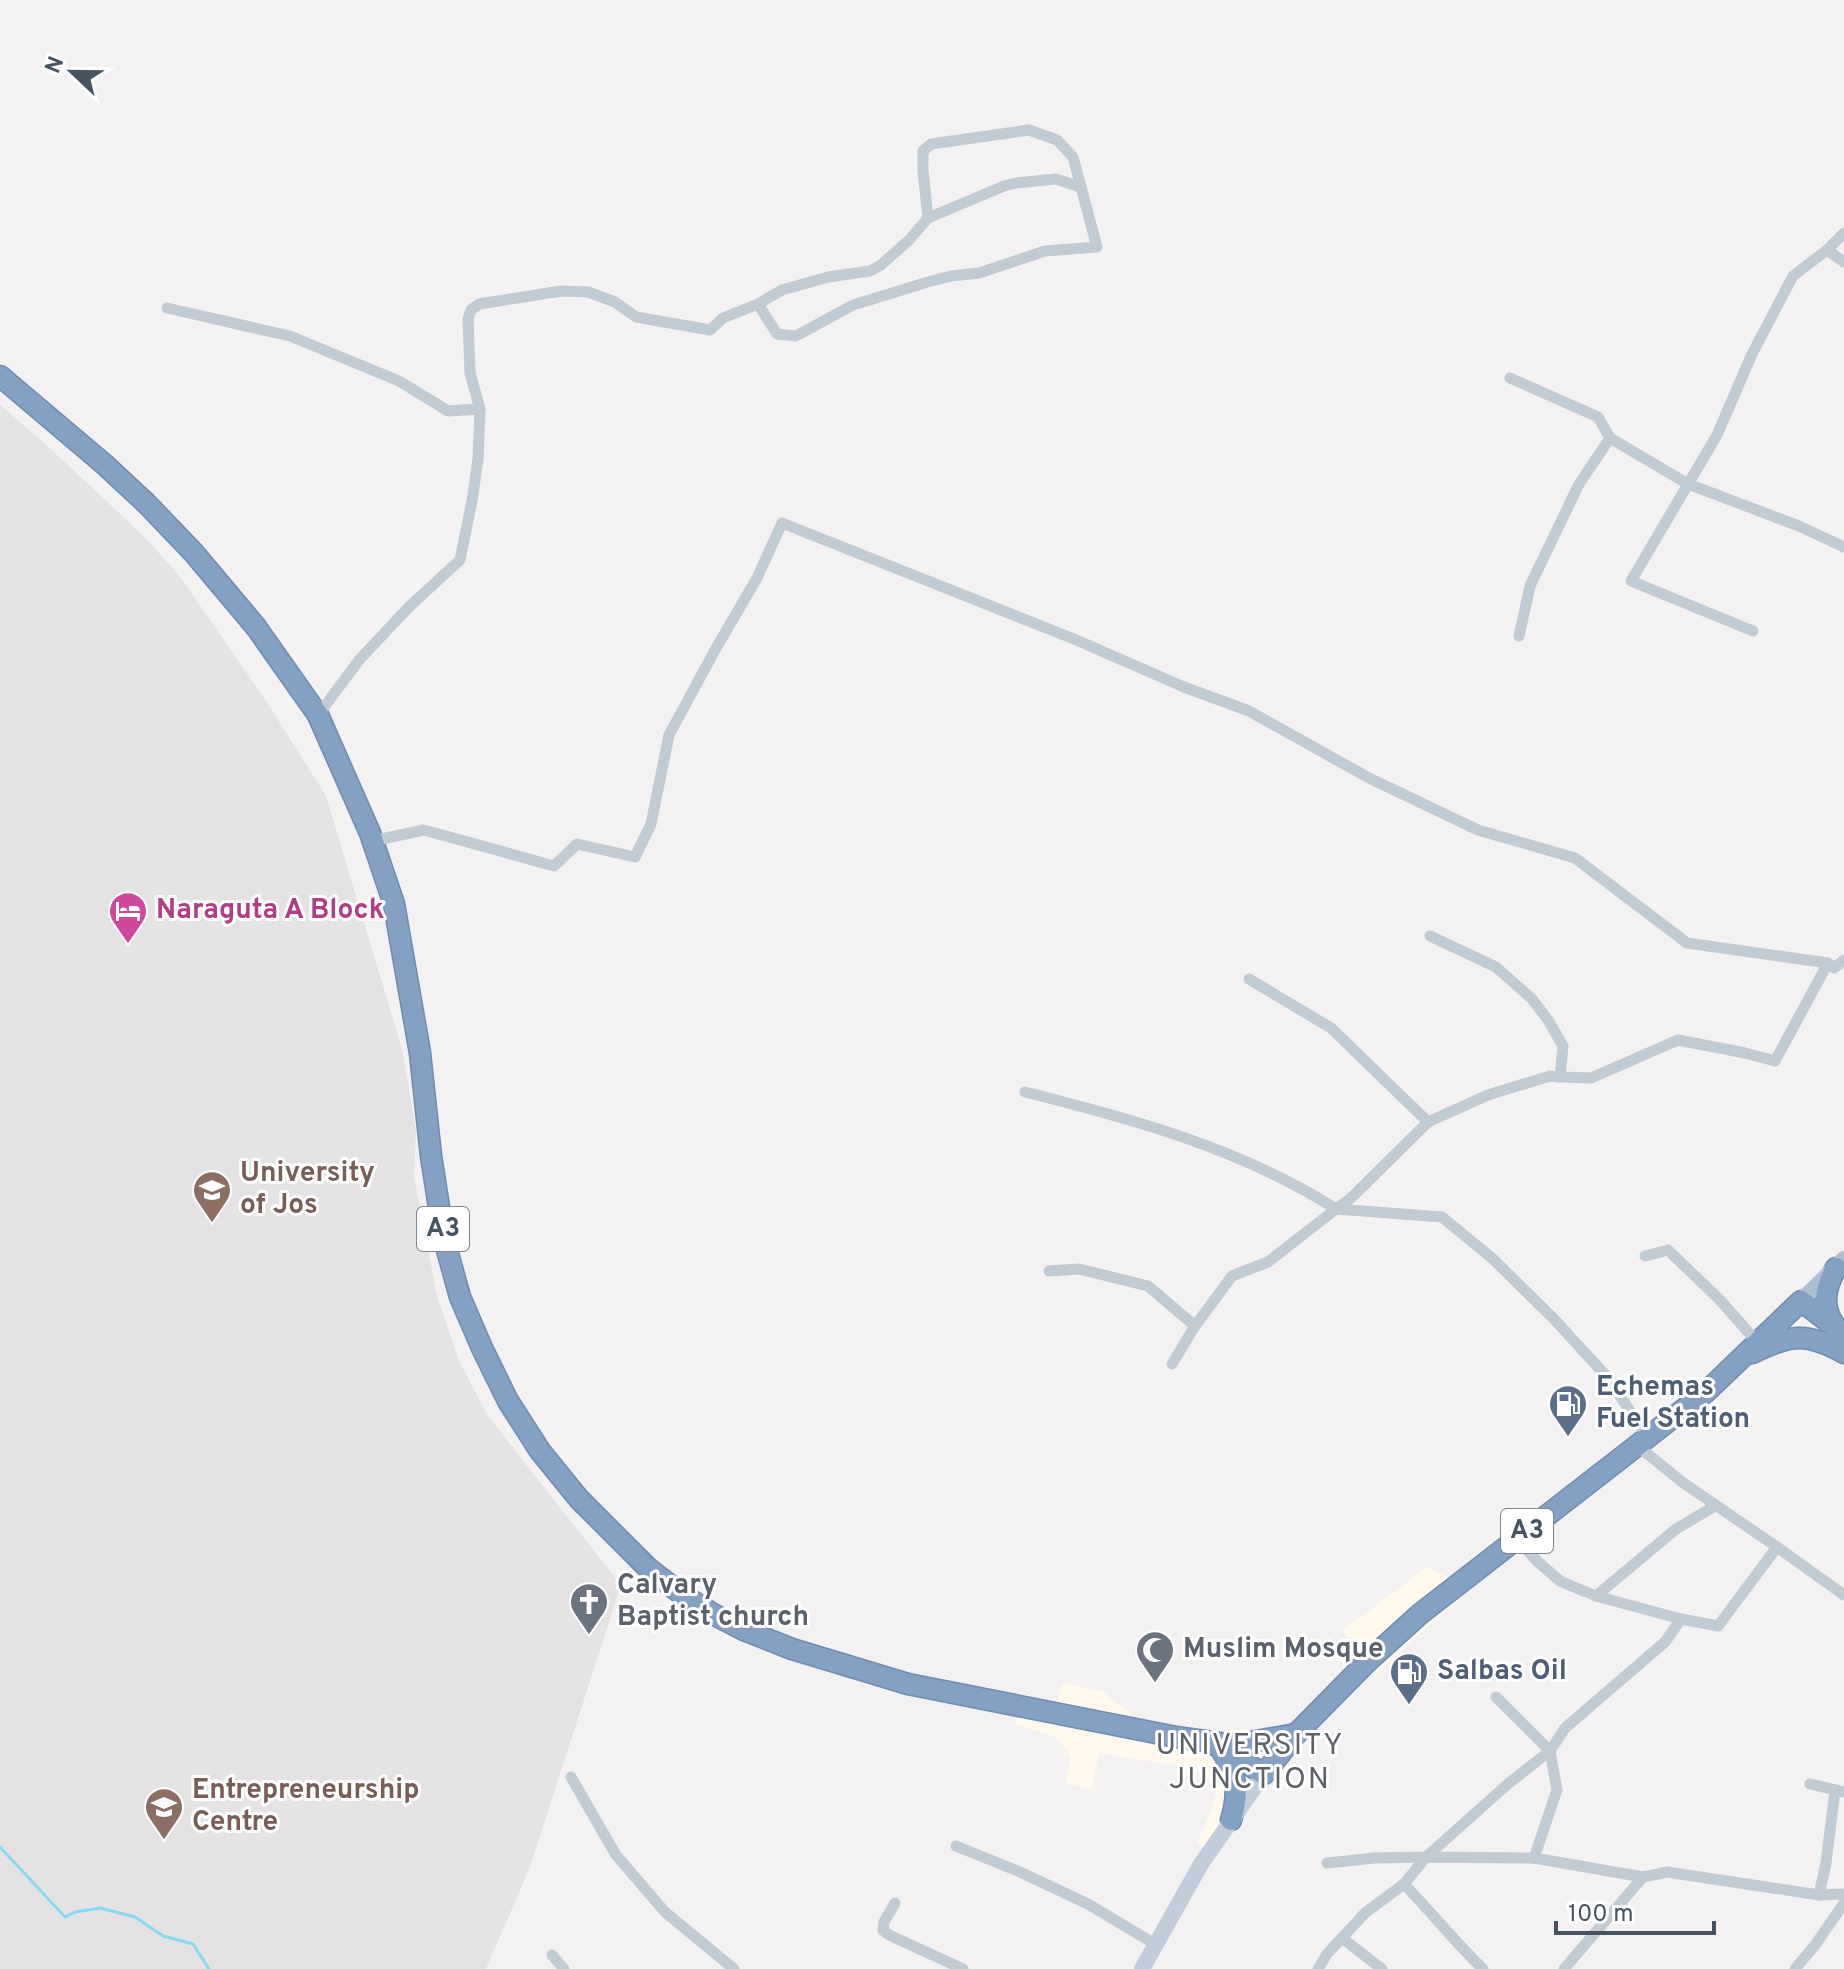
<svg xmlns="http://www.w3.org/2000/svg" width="1844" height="1969" font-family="Overpass,sans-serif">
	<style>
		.commercial { fill: #fef9ea }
		.education { fill: #e4e2e3 }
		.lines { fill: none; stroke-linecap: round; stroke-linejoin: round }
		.stream { stroke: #84daf6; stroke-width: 3 }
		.highway-casing { stroke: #6f8cb0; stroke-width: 23 }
		.street { stroke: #c0cbd4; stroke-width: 11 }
		.secondary { stroke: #c2cddb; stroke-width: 16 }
		.primary { stroke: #aebfd2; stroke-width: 16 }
		.highway { stroke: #84a1c4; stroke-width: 20 }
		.labels { text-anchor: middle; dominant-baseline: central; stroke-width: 6; stroke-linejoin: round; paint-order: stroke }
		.shield { fill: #fff; stroke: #7e8790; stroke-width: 2 }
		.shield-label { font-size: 26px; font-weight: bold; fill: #465361 }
		.hotel-label { font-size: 28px; font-weight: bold; fill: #b23c85; stroke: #fff; text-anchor: start }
		.education-label { font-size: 28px; font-weight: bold; fill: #785e54; stroke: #fff; text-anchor: start }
		.service-label { font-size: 28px; font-weight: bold; fill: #4e5e75; stroke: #fff; text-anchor: start }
		.worship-label { font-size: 28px; font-weight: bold; fill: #5b616d; stroke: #fff; text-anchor: start }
		.neighbourhood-label { font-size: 30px; letter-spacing: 2px; fill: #5c6167; stroke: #fff }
	</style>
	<rect width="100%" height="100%" fill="#f3f1f1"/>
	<!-- commercial -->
	<g class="commercial">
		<path d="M1427,1567L1469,1588L1374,1677L1343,1630Z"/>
		<path d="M1062,1683L1102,1691L1138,1720L1220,1731L1247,1730L1229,1812L1205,1848L1197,1843L1214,1804L1215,1782L1192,1768L1099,1753L1092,1789L1066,1784L1071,1758L1058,1738L1015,1724L1021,1700L1056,1708Z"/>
	</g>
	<!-- education -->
	<path class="education" d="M0,405L40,439L116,510L151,544L181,578L268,704L326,796L402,1049L416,1131L414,1178L437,1296L459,1361L488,1416L621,1585L530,1867L486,1969H0Z"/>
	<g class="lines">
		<!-- stream -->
		<path class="stream" d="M0,1847L65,1917L75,1912L100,1908L135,1917L163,1936L193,1944L209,1969"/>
		<!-- highway casing -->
		<g class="highway-casing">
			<g id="highway">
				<path d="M0,376L104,464L147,504L193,552L256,627L318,715L370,833L394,904L420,1053L431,1156L444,1239L460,1297L482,1348L508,1401L540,1451L579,1499L649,1569L683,1595L713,1614L744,1630L792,1649L908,1684L1176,1737L1234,1745L1296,1734"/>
				<path d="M1835,1326C1821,1306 1825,1288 1836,1268"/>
				<path d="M1752,1353C1791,1335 1805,1331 1844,1353"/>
				<path d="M1215,1745L1264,1774L1296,1734L1367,1662L1420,1614L1706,1392L1801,1301L1844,1334"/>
				<path d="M1221,1749C1236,1775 1240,1791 1231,1820"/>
			</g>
		</g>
		<!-- street -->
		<g class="street">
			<path d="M1827,250L1844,262"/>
			<path d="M758,304L777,334L796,336L853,305L928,282L951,276L979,273L1045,251L1097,247L1073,157L1057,140L1029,130L931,144L923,151V171L928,218"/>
			<path d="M167,308L290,336L399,381L448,411L480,409"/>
			<path d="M1510,378L1598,417L1610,438L1688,484L1799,526L1844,547"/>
			<path d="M1753,631L1631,581L1717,435L1752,354L1793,276L1827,250L1844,233"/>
			<path d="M1519,636L1530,586L1579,484L1610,438"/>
			<path d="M318,715L360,659L410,606L460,560L472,501L478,459L480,409L470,373L468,319L471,310L479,304L561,291L588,292L615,302L636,317L710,330L723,318L758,304L782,290L828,277L870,271L881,265L909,240L928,218L1004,186L1016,183L1056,179L1080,187"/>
			<path d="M372,841L424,830L554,866L577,844L635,857L651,824L669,735L715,650L757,578L782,523L1074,639L1184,687L1249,711L1369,778L1478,830L1575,858L1687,943L1828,963L1834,968L1844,960"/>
			<path d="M1249,979L1331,1028L1428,1122L1350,1199L1336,1209L1442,1217L1493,1259L1554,1319L1608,1378L1648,1438"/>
			<path d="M1560,1077L1591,1078L1678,1040L1745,1053L1775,1061L1828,963"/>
			<path d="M1025,1092C1133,1119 1242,1149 1336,1209L1268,1262L1232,1276L1195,1326L1172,1364"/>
			<path d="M1428,1122L1488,1095L1550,1076L1560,1077L1563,1046L1548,1020L1532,999L1496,967L1430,936"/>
			<path d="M1645,1256L1668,1250L1720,1300L1757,1342"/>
			<path d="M1049,1271L1079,1269L1148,1286L1195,1326"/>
			<path d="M1638,1446L1682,1482L1777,1547"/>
			<path d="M1517,1539L1537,1561L1560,1581L1569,1585L1596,1596L1681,1619"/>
			<path d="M1596,1596L1676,1529L1715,1506"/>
			<path d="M1496,1697L1550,1751L1557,1790L1534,1858"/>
			<path d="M571,1777L616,1855L665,1912L734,1969"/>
			<path d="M1810,1784L1844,1792"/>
			<path d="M956,1846L1020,1872L1088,1904L1155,1944"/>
			<path d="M1327,1863L1375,1858L1426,1857L1509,1783L1550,1751L1565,1728L1665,1642L1681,1619L1718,1626L1777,1547L1844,1595"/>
			<path d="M1404,1884C1431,1912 1455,1942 1483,1969"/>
			<path d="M1819,1895L1826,1863L1835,1790"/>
			<path d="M895,1903L884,1922L883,1930L889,1935L963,1969"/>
			<path d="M1342,1938L1382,1969"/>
			<path d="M552,1955L564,1969"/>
			<path d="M1318,1969L1327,1954L1365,1913L1404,1884L1426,1857L1534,1858L1643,1877L1667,1872L1819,1895L1844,1894"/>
			<path d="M1564,1969L1643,1877"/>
			<path d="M1795,1969L1815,1945L1844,1903"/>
		</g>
		<!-- secondary -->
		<path class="secondary" d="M1142,1969L1201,1864L1264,1774"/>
		<!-- primary -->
		<path class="primary" d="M1801,1301L1844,1259"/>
		<!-- highway -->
		<use href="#highway" class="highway"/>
	</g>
	<!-- icons -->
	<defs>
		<g id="hotel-pin" transform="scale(2)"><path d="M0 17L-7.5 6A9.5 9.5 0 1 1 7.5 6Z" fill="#d1479c" stroke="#fff"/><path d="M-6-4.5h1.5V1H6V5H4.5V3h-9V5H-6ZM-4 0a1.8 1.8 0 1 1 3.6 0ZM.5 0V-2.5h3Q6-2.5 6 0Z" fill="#fff"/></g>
		<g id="university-pin" transform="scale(2)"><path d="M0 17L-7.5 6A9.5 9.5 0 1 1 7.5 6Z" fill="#8d6e63" stroke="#fff"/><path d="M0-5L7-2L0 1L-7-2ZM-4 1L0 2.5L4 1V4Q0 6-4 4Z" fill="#fff"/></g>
		<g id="fuel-pin" transform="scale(2)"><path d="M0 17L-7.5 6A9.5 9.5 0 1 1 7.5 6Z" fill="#5c6f8a" stroke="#fff"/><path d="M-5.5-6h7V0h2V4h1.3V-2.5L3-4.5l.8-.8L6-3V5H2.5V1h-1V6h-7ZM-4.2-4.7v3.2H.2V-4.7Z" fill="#fff"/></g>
		<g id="church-pin" transform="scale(2)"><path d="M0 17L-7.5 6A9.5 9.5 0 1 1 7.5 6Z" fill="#6b7280" stroke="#fff"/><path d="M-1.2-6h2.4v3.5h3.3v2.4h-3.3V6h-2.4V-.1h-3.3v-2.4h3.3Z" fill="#fff"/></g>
		<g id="mosque-pin" transform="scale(2)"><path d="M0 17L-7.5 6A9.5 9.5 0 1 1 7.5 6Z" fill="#6b7280" stroke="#fff"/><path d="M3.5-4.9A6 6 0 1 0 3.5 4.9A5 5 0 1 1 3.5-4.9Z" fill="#fff"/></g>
	</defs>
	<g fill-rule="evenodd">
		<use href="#hotel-pin" x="128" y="911"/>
		<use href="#university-pin" x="212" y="1190"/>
		<use href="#fuel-pin" x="1568" y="1404"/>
		<use href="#church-pin" x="589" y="1602"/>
		<use href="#mosque-pin" x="1155" y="1650"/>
		<use href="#fuel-pin" x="1409" y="1672"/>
		<use href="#university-pin" x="164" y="1807"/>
	</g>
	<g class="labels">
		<!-- shield labels -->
		<g class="shield">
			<rect x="417" y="1207" width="52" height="44" rx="6"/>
			<rect x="1501" y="1509" width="52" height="44" rx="6"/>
		</g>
		<g class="shield-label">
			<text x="443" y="1229">A3</text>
			<text x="1527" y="1531">A3</text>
		</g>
		<!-- hotel labels -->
		<g class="hotel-label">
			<text x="156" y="911">Naraguta A Block</text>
		</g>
		<!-- education labels -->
		<g class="education-label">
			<text x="240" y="1174">University<tspan x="240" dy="32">of Jos</tspan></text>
			<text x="192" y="1791">Entrepreneurship<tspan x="192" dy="32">Centre</tspan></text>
		</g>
		<!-- service labels -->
		<g class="service-label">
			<text x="1596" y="1388">Echemas<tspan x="1596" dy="32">Fuel Station</tspan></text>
			<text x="1437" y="1672">Salbas Oil</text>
		</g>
		<!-- worship labels -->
		<g class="worship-label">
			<text x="617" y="1586">Calvary<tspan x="617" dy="32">Baptist church</tspan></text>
			<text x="1183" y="1650">Muslim Mosque</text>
		</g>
		<!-- neighbourhood labels -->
		<g class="neighbourhood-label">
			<text x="1250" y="1746">UNIVERSITY<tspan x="1250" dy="34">JUNCTION</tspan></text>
		</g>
	</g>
	<!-- north arrow -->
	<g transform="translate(72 72) rotate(292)" stroke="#ffffff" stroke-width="6" paint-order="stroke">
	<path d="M0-6L14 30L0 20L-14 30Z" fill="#465361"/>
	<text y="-12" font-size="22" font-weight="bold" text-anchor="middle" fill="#465361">N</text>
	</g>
	<!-- scale -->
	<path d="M1556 1921v12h158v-12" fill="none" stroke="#465361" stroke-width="4"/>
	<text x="1568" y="1921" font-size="24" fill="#465361" stroke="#ffffff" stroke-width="6" paint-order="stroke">100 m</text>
</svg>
